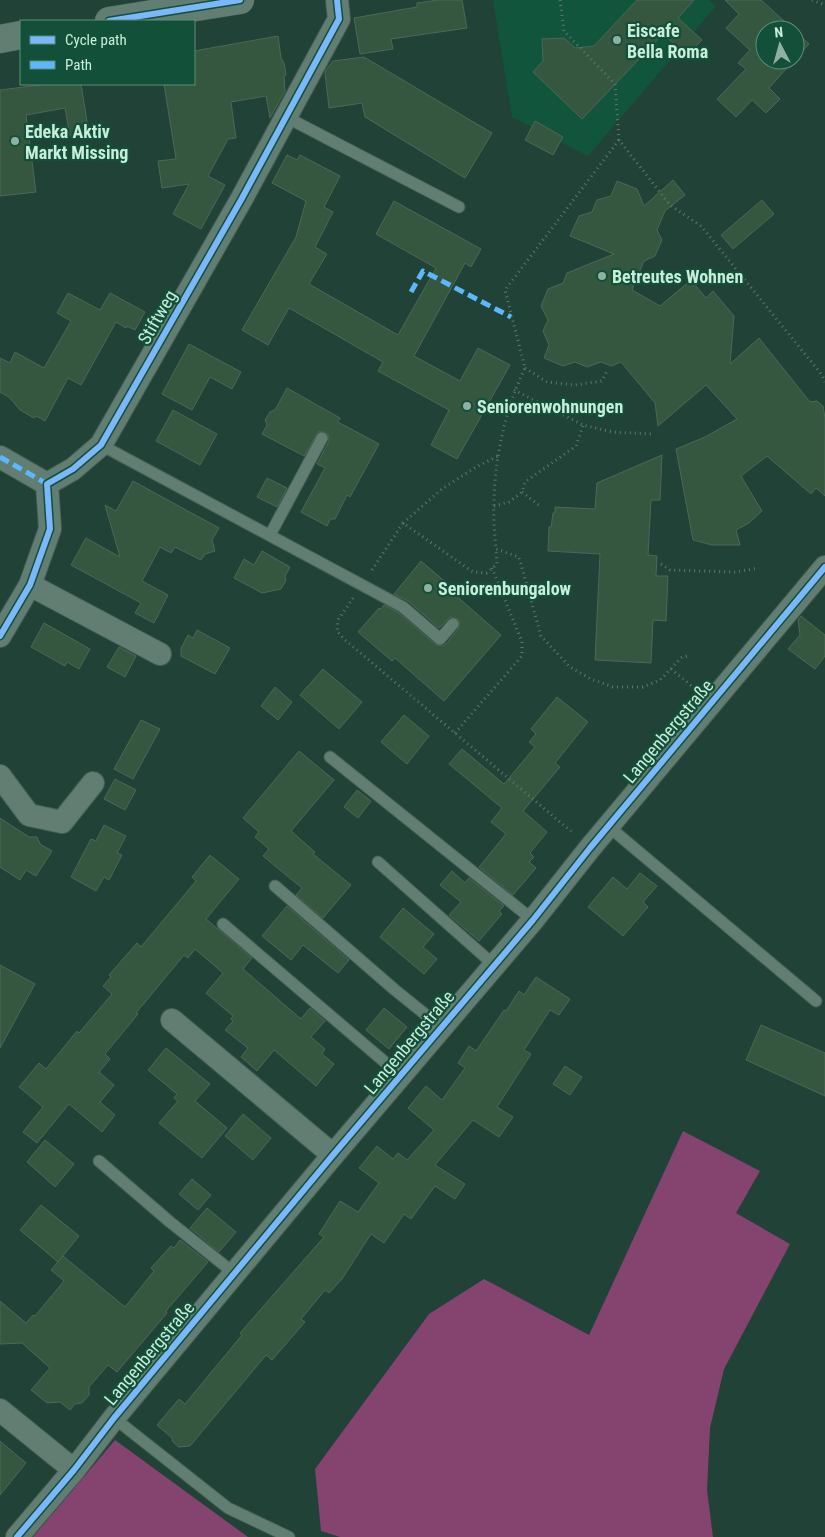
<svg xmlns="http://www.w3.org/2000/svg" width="825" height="1537" font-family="'Roboto Condensed',sans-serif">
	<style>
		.built { fill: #11553c }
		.green { fill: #85436f }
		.building { fill: #35573f; stroke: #4e6758 }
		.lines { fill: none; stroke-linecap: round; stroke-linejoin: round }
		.service-casing { stroke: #455f53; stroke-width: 13 }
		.minor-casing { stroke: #455f53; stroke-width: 24 }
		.secondary-casing { stroke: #455f53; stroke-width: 29 }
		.path { stroke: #5e786d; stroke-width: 3; stroke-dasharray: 1 4; stroke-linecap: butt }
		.service { stroke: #627d72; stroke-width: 11 }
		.minor { stroke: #627d72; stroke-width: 22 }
		.secondary { stroke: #627d72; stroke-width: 28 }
		.quiet { stroke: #5cb8fa; stroke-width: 5; stroke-dasharray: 10 5; stroke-linecap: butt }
		.cycleway-casing { stroke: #135039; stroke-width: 9 }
		.cycleway { stroke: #7ab7fb; stroke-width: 6 }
		.poi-dot { fill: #8eb1a1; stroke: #135039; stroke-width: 2 }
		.labels { text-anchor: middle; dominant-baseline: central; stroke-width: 4.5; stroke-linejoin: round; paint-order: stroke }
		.poi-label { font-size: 18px; font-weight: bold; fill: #c8edda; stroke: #135039; text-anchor: start }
		.street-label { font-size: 18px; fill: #c8edda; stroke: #135039 }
	</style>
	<rect width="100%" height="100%" fill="#214236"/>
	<!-- built -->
	<path class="built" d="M493,0H709L716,6L588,156L512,117Z"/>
	<!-- green -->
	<g class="green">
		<path d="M683,1131L760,1171L736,1213L790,1244L724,1369L710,1428L707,1490L713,1537H340L321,1531L315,1469L429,1314L484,1279L589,1335Z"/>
		<path d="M115,1440L248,1537H33Z"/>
	</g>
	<!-- building -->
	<g class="building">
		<path d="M438,0H462L467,28L391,39L393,49L360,54L354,18L417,7V3Z"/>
		<path d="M637,0H694L678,18L702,40L687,55L663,34L582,119L533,72L543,61L542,39L564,38L575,48L594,46Z"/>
		<path d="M725,0H761L794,30H765V60H794L769,88L780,99L766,113L752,100L736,117L717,99L746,69L738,63L750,50L726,28L739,14Z"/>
		<path d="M795,31L809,44L795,59Z"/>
		<path d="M278,36L281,58L284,63L286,75H284L285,91L270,118L266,96L231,102L236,138L228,139L208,176L225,185L201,229L173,214L189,184L162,188L158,161L176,159L164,84H194V51Z"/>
		<path d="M364,57L492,133L465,178L365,117L362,103L329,108L325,73L326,70L333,61Z"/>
		<path d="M48,84H81L89,133L70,136L65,108L26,115L36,192L0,196V90Z"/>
		<path d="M535,121L563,137L553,155L525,140Z"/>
		<path d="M287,155L297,160L300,155L340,176L324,207L333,212L315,247L327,254L309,284L398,335L436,268L376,234L394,201L481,249L471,267L465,263L414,356L460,381L478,348L510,365L457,459L431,445L449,410L378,371L383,362L289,308L268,345L242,330L296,237L306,201L272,183Z"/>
		<path d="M673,180L685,195L665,211L657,230L662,240L655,256L644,261L632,290L660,306L691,280L706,298L713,291L734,316L730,364L759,338L810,402L817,401L823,406L825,418V496L816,488L811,494L767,456L741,476L762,511L749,523L736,530L740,545H712L693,540L676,449L705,437L737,419L706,385L658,426L655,403L621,362L611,366L601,362L587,367L575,362L563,366L544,358L549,345L543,331L548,320L541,306L548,289L563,283L567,273L614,254L570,236L579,216L592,212L597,200L611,196L617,181L637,189L644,206Z"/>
		<path d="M762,200L774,214L733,249L721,235Z"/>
		<path d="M68,293L100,310L110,293L145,312L135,330L127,326L126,328L116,322L81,385L68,378L45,421L36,416L34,418L20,410L9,397L0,392V358L10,363L15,352L44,368L71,321L57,313Z"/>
		<path d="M189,344L241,372L232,389L210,377L192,410L162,394Z"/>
		<path d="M287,388L340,418L338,422L379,444L350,497L347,495L335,519H330L327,526L301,512L325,468L317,464L329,441L328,434L322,431L318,432L304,456L262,434L267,425L265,420L270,412L275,410Z"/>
		<path d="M173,410L217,434L200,465L156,441Z"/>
		<path d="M662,455L660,500H651L648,555L657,556L656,576H668L666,621L653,620L651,663L595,660L600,554L548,551L549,527H551L553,513H555V507L595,509L597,483Z"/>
		<path d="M267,478L287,488L277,507L257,497Z"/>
		<path d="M133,481L219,528L212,540L215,551L205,554L201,560L175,547L171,553L160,547L142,581L168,595L154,623L135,613L141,603L71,565L86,538L120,557L105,505L116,511Z"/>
		<path d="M262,551L290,567L285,576L286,580L281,589L262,593L234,578L244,559L254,565Z"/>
		<path d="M421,561L455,590L453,593L501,635L444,701L395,658L392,661L358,632L379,608L381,609L384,605L399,613L436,645L442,646L446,644L459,628L460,622L458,619L450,617L439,628L408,601L394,594Z"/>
		<path d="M801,616L825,635V656L815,669L788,649L800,635L798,620Z"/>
		<path d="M44,623L90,649L79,669L67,662L65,666L31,647Z"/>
		<path d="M197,630L230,648L215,674L181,656V648L188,635L193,638Z"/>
		<path d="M119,647L136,656L125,677L107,667Z"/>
		<path d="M323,669L362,702L339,729L300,695Z"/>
		<path d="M275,687L292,702L278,720L261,706Z"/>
		<path d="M557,697L588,722L555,763L560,767L523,811L547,832L530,853L534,857L529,862L536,868L513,895L479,867L506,834L491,822L502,808L449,764L462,749L504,784L535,747L529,742L536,734L531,729Z"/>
		<path d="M404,715L429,736L407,764L381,742Z"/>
		<path d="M141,720L160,729L133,779L114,769Z"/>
		<path d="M299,751L334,780L291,831L315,852L313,854L351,885L323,918L296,895L302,888L263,856L269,849L255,837L259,832L243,818Z"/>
		<path d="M115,779L136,790L125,810L104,799Z"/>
		<path d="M357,790L371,801L358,818L344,807Z"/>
		<path d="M0,818L29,837H37L40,844L52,851L36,876L26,870L20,880L0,867Z"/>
		<path d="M104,825L126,836L117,853L122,855L109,880L104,877L96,891L71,877L91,839L96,841Z"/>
		<path d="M210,855L239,879L206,919L252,958L243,969L301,1019L310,1008L325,1021L311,1037L325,1049L322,1054L334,1064L316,1086L274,1050L257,1071L241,1057L248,1048L225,1030L233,1021L231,1019L233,1016L206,993L223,973L195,949L188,958L184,955L136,1013L138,1014L105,1054L110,1059L99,1072L114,1085L100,1102L115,1115L102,1132L69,1104L37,1143L23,1132L43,1107L19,1087L39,1063L46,1069L77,1031L79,1033L112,994L103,986L111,977L109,975L137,943L141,947L196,881L192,877Z"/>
		<path d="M452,871L465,883L469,878L504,906L499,911L502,914L479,941L449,915L461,902L440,885Z"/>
		<path d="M640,873L657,886L643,902L648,907L623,936L588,907L613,877L627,889Z"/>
		<path d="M287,906L349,960L338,973L303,945L291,960L262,936Z"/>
		<path d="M403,908L434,934L423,947L437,959L424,974L380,937Z"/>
		<path d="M0,965L35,984L0,1048Z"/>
		<path d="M536,977L570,999L559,1015L550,1010L524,1050L531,1054L497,1107L513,1117L499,1137L473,1120L435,1165L465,1184L455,1199L435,1186L411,1219L404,1214L384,1243L371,1234L342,1279L329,1293L325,1290L301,1319L305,1322L272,1360L266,1355L190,1446L179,1447L173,1442L172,1438L157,1425L179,1399L185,1404L242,1335L240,1333L324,1237L319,1234L340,1201L358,1212L379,1183L359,1168L377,1146L393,1159L398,1153L407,1160L434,1130L408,1108L426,1086L442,1100L465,1068L458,1063L469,1046L476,1051L504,1010L506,1011L519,991L524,995Z"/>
		<path d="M384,1008L407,1027L389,1049L366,1030Z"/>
		<path d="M761,1025L825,1053V1096L746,1060Z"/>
		<path d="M166,1048L210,1084L195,1101L227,1128L202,1158L159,1123L178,1101L174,1098L177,1094L148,1070Z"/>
		<path d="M565,1066L582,1077L570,1095L553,1084Z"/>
		<path d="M243,1114L271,1138L253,1160L225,1136Z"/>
		<path d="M45,1140L74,1164L55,1187L27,1162Z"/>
		<path d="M192,1179L211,1195L198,1210L179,1194Z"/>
		<path d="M41,1205L79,1236L58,1262L20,1230Z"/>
		<path d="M207,1208L236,1232L219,1252L190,1228Z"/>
		<path d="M180,1240L208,1262L166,1311L167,1313L117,1372L108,1365L89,1387V1395L82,1403L75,1404L70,1410L60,1402L47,1403L31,1390L50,1368L22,1343L0,1344V1301L26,1323L33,1315L35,1316L64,1281L51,1270L63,1256L125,1307L154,1271L151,1268L171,1246L174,1248Z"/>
		<path d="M0,1441L26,1463L0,1495Z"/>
	</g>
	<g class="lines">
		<!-- service casing -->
		<g class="service-casing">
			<g id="service">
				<path d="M286,117L459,207"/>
				<path d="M101,445L403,607L440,639L453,624"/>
				<path d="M270,535L322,438"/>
				<path d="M330,757L533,920"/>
				<path d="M608,826L816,1001"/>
				<path d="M378,862L494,965"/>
				<path d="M275,886L395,990L441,1027"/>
				<path d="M223,924L400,1075"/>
				<path d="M99,1161L170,1222L234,1273"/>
				<path d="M114,1418L228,1508L289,1537"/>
			</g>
		</g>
		<!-- minor casing -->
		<g class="minor-casing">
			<g id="minor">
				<path d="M0,457L47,484"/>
				<path d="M30,585L160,654"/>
				<path d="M0,636L30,585L50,529L47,484L73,469L101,445L241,200L339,19L337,0"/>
				<path d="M0,776L29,815L62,822L93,783"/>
				<path d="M172,1020L333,1155"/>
				<path d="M0,1410L74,1470"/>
				<path d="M17,1537L74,1470L114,1418L333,1155L533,920L590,848L825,567"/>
			</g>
		</g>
		<!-- secondary casing -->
		<g class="secondary-casing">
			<g id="secondary">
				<path d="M109,21L240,0"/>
				<path d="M0,39L21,35"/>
			</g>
		</g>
		<!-- path -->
		<g class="path">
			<path d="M560,0L564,31L615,84L619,140L670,205L701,226L822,375L825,382"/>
			<path d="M812,0L825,5"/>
			<path d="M619,140L505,290L525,368C505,409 494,461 494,506C493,520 495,535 496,549L519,557L541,636L570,667L591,679L613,687H643L660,680L682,657L689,656"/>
			<path d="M525,368L547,382L574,385L602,381L608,369"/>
			<path d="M514,390L583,425L612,432L653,434"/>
			<path d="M522,492L540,506"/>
			<path d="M494,506L509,502L522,492L525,482L576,446L583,425"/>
			<path d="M403,523L442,489L476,467L498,456"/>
			<path d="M661,564L670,570L735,572L759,568"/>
			<path d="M372,570L403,523L473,572L487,573L497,564L496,549"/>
			<path d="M353,598L338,620L337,631L344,639L573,833"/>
			<path d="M671,669L694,688"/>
			<path d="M455,733L522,656V642L492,568"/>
		</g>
		<!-- service -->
		<use href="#service" class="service"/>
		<!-- minor -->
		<use href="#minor" class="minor"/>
		<!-- secondary -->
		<use href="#secondary" class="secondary"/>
		<!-- quiet -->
		<g class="quiet">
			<path d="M411,292L423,271L511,317"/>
			<path d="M0,457L47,484"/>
		</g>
		<!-- cycleway casing -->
		<g class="cycleway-casing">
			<g id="cycleway">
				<path d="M109,21L240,0"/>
				<path d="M0,636L30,585L50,529L47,484L73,469L101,445L241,200L339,19L337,0"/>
				<path d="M17,1537L74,1470L114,1418L333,1155L533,920L590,848L825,567"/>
			</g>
		</g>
		<!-- cycleway -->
		<use href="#cycleway" class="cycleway"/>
	</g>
	<!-- markers -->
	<g class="poi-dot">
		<circle cx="617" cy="40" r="5"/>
		<circle cx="15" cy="141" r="5"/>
		<circle cx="602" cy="276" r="5"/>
		<circle cx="467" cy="406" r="5"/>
		<circle cx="428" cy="588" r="5"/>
	</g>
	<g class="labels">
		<!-- poi labels -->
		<g class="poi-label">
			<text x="627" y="30">Eiscafe<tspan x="627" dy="21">Bella Roma</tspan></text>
			<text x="25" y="131">Edeka Aktiv<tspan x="25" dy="21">Markt Missing</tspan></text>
			<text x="612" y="276">Betreutes Wohnen</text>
			<text x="477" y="406">Seniorenwohnungen</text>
			<text x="438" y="588">Seniorenbungalow</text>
		</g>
		<!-- street labels -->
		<g class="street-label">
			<text transform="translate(157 317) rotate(-60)">Stiftweg</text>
			<text transform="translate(668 731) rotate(-50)">Langenbergstraße</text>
			<text transform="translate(409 1042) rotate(-50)">Langenbergstraße</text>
			<text transform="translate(149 1353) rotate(-50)">Langenbergstraße</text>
		</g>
	</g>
	<!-- legend -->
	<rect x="20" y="20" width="175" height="65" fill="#135039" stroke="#5b8f79"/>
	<rect x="30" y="36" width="25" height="8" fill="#7ab7fb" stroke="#5b8f79"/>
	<text x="65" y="45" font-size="15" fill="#c8edda">Cycle path</text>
	<rect x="30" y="61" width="25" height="8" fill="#5cb8fa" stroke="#5b8f79"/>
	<text x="65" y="70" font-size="15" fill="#c8edda">Path</text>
	<!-- north arrow -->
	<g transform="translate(780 45) rotate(354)"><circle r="24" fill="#135039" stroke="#5b8f79"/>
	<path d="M0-4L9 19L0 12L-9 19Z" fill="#8eb1a1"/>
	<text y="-8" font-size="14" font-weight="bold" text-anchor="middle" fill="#c8edda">N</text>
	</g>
</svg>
